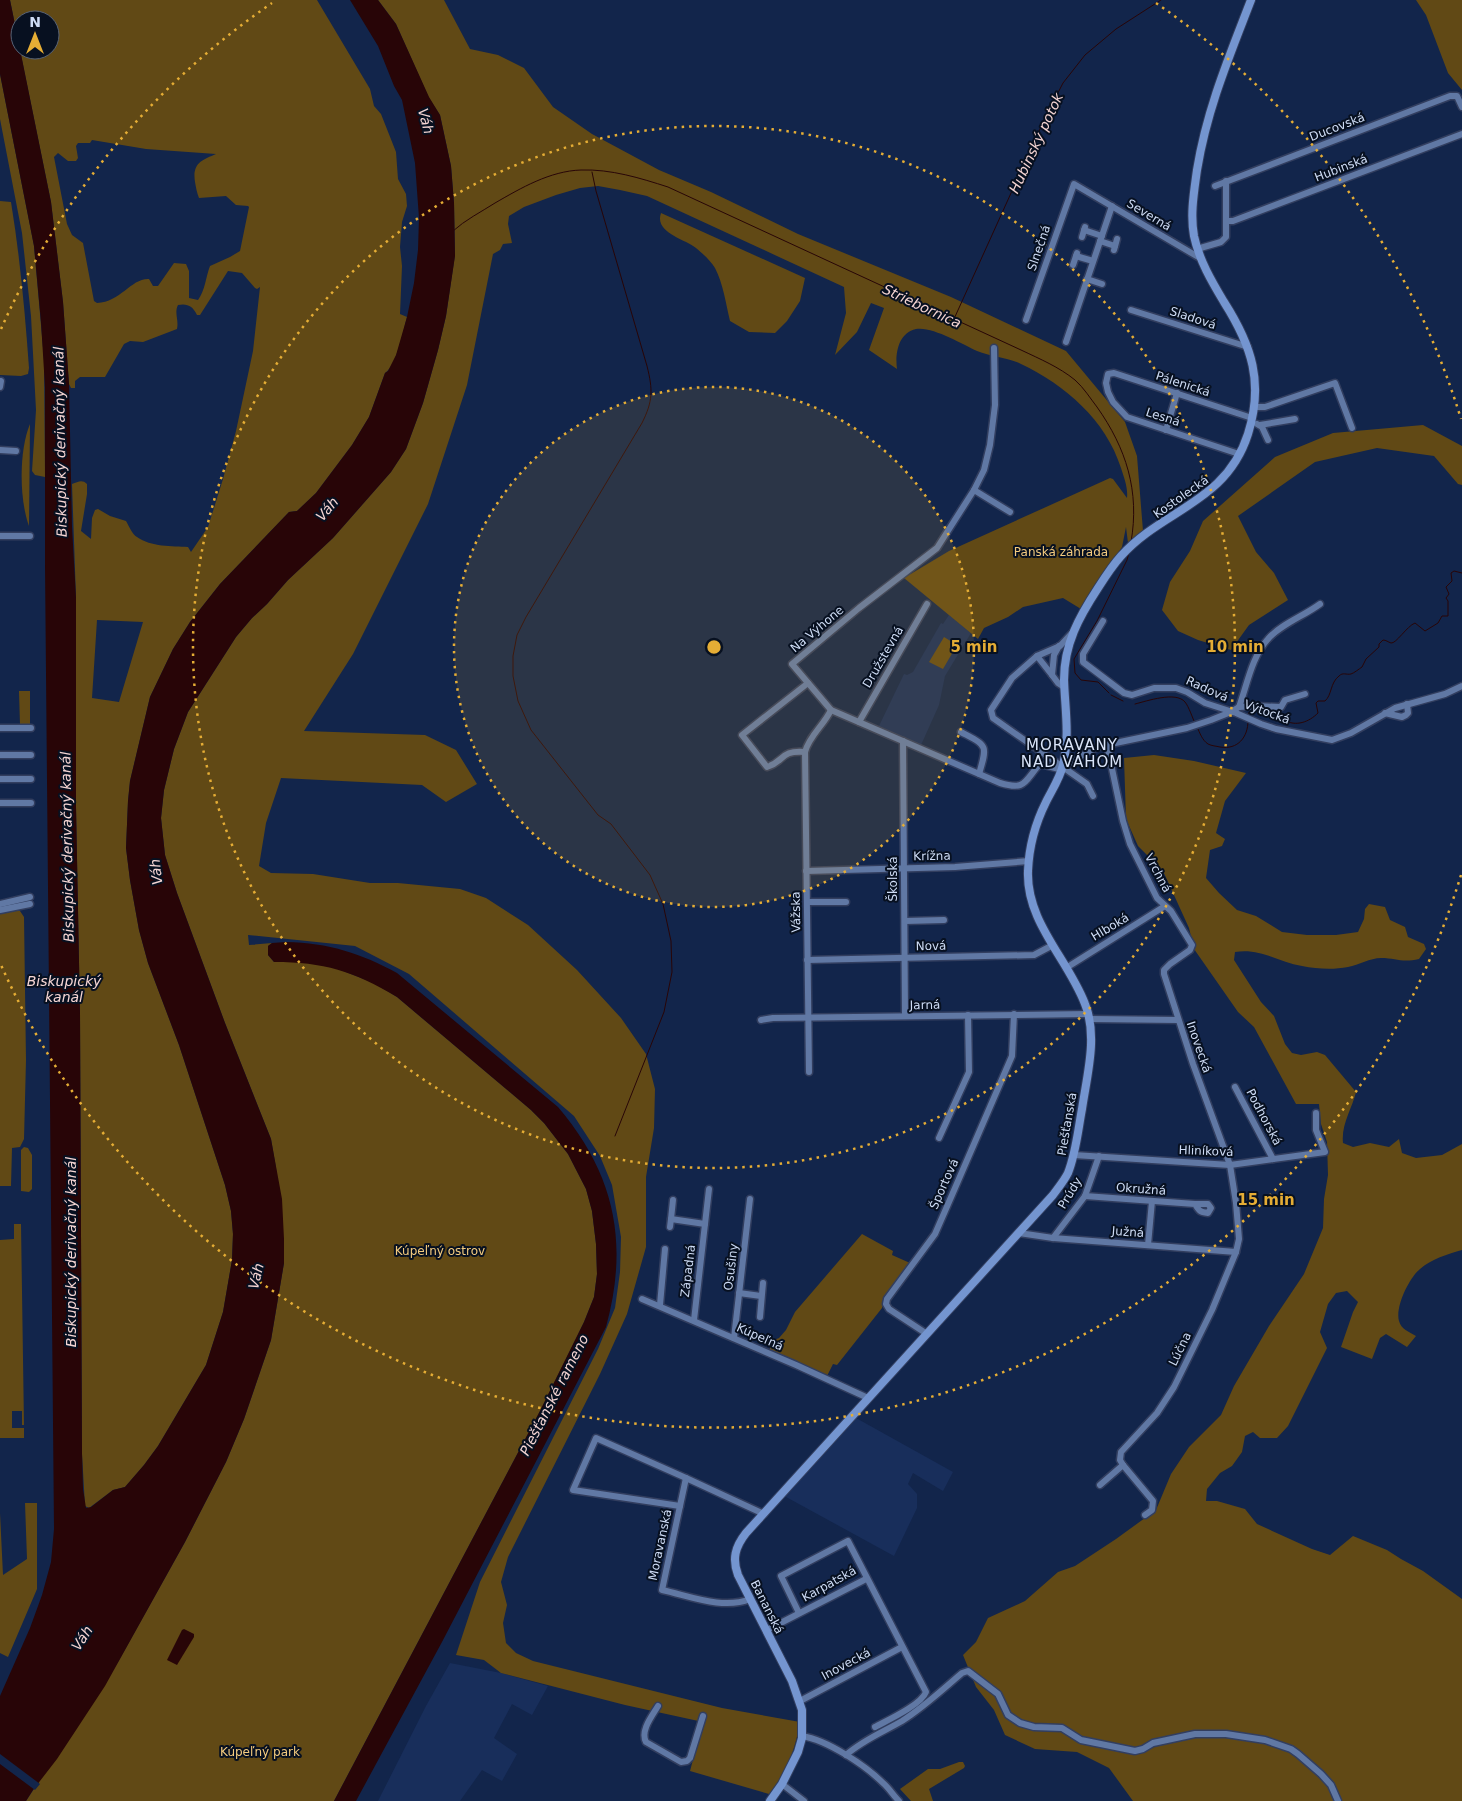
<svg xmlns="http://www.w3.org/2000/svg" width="1462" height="1801" font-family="'DejaVu Sans',sans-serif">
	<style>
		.built { fill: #182e5b }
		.green { fill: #614915; fill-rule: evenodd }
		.water { fill: #280507 }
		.pier { fill: #12254b }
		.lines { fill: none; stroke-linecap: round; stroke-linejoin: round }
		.stream { stroke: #280507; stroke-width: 1 }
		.minor-casing { stroke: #323e5f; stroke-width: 9 }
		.major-casing { stroke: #323e5f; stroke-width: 10 }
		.minor { stroke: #6078a4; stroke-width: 6 }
		.major { stroke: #7495d0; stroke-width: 8 }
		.ring { fill: none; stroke: #e5ad35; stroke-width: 2.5; stroke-dasharray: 2.5 5 }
		.labels { text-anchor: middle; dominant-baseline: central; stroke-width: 4; stroke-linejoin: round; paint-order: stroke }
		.street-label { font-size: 12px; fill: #cedcf5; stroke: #071020 }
		.park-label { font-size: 12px; fill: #f5cc7f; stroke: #071020 }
		.water-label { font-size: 14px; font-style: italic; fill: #f5d5d3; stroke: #071020 }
		.quarter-label { font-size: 15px; letter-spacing: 1px; fill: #dae5f9; stroke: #071020 }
		.centre { fill: #e5ad35; stroke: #071020; stroke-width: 2.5 }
		.ring-label { font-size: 15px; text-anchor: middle; font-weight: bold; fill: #e5ad35; stroke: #071020; stroke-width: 4; stroke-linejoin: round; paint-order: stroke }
	</style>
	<rect width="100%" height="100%" fill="#12254b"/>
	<!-- built -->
	<g class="built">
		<path d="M949,615L971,633L945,676L939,705L921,745L879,726L904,674L907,675L913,672L941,623L943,624Z"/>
		<path d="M847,1418H856L953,1472L943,1491L913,1473L908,1484L917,1494V1508L894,1556L777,1492Z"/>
		<path d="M450,1663L501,1673L548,1686L532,1715L512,1704L494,1738L517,1754L502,1781L482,1770L460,1801H378L426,1706Z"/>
	</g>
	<!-- green -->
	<g class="green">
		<path d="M10,0H317L370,89L374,106L381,114L396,152L398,179L406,194L407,206L402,222L400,247L402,266L400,314L407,317C403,331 397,365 385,373L369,417L352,445L316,493L297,511L289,512L220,584L190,622L173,649L150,697L130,781L128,801L126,848L130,880L139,930L148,963L179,1045L225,1185L231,1211L233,1234L232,1260L223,1312L206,1365L158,1446L144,1465L125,1487L113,1490L89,1508L85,1506L82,1454L80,1014L76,807V598L72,484C78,482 82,479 87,484V494L81,531L91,539L92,518L95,510L98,509L110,516L126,521C129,526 132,534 137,537C151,547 172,546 188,547L191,552L208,527L223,479L236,431L253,351L260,287L257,289L255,288L242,273L228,271L200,315H197C193,306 187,303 178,305C174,313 179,320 177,329L143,342L130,341L124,344L105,377H80L75,381V388H71L69,384L63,302L51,202L20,50H50V20H20V49ZM92,140L146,149L216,154C202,160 192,163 195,182C196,188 197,193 199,198L226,196L236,205L248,206L249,207L240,251L230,257L210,266C206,276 205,291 198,300L189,298V271L186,264L174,263L158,286H153L149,279C131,278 121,302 97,303L94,301L83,243L72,235L67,224L54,157L58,153L68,161H76L78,158L76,146L78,143H90ZM97,620L143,622L119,702L92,698Z"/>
		<path d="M378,0H444L470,49L498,55L524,68L553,107L592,134L659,170L711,192L798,234L951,297L1066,351L1125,422L1137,456L1143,531L1128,543L1126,527L1122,547L1081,609L1063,598L1023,607L1008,617L984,628L978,639L904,578L949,551L1110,478L1113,479L1127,498C1128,487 1124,478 1121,468C1106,420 1065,385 1021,364C1007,357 991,357 977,351C962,344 932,326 916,329C898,333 895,354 897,369L869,350L884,308L871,303L857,332L835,355L846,313L844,287L647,196L620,190L598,186L580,188L556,195L524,207L509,216L508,224L512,243L503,244L500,250L493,254L467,385L428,504L353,654L304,731L425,735L456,750L477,784L446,802L422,785L281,778L266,823L259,866L271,873L313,874L370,883H398L460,889L486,898L528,925L577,970L621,1018L646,1054L655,1089L654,1128L646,1177V1247L627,1314L600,1374L508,1557L501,1582L507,1605L503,1623L506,1643L516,1653L533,1661L722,1708L800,1722C795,1751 787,1771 769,1794L690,1771L703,1722L625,1705L501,1673L484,1660L456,1655L480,1582L598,1349L615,1308L620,1272L621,1237L612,1185L600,1156L574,1116L409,974L355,946L248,935L249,945L272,943L268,946V955L274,962H302L333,967L374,983L397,997L531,1110L544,1123L568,1154L586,1189L592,1211L596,1244L597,1274L594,1297L584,1322L540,1411L334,1801H26L118,1662L185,1542L226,1462L244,1419L271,1340L284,1263L276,1168L271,1139L225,1023L177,893L165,855L161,818L164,790L174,749L188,712L197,698L236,637L252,618L267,604L288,580L333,538L391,472L406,449L423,403L438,350L446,316L455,255L454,203L451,166L440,115L429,98L396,24Z"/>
		<path d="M1416,0H1462V90L1448,73L1426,15Z"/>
		<path d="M0,74L34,246L44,359L45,477L35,475L32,471L36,410L31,316L22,233L0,119Z"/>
		<path d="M0,201L11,202C20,257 25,313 29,368L28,374L21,376L0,375Z"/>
		<path d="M661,213L805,278L800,301L787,321L775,333L749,332L730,321C726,304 723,283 715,268C711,261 702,253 696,248C685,239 654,233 661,213Z"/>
		<path d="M30,424L29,526C19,499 19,450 30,424Z"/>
		<path d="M1423,425L1462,446V485L1458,484L1434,456L1377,448L1315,462L1238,516L1256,552L1274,573L1288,600L1249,625L1231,650L1198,640L1178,631L1162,610L1170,582L1190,551L1203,521L1275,457L1333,433Z"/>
		<path d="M944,637L957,645L943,669L929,662Z"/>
		<path d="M19,691H30V725H20Z"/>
		<path d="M1154,755L1194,761L1246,773L1225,801L1216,833L1225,839L1222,846L1210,850L1206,878L1219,893L1237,910L1256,916L1282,932L1307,935H1336L1358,932L1364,919L1365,909L1369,904L1385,907L1390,920L1405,927L1408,937L1424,944L1426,949L1419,959C1402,963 1396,958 1381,958C1370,958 1359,965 1348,967C1333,970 1317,969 1302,966C1278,962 1261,948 1235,952L1234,960L1261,1002L1274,1016L1285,1044L1292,1053L1301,1055L1317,1052L1325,1055L1356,1092C1352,1109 1341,1124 1343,1143L1353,1147L1370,1143L1389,1147L1399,1139L1402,1153L1416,1158L1442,1155L1462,1144V1250C1448,1254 1431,1259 1420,1269C1409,1278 1395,1307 1399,1321C1401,1329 1409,1332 1416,1336L1407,1347L1386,1334L1380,1338L1372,1359L1341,1347L1353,1312L1358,1302L1347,1291L1336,1293L1328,1304L1320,1332L1327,1348L1288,1426L1277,1438H1260L1253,1432L1245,1436L1242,1452L1232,1466L1220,1473L1207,1489L1206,1501H1217L1245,1509L1257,1524L1312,1549L1330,1555L1353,1536L1387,1550L1401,1559L1423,1571L1462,1599V1801H1133L1109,1768L1077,1752L1035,1749L1005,1735L994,1710L976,1687L963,1655L976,1642L988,1618L1025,1601L1058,1572L1075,1566L1116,1539L1156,1510L1171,1474L1189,1447L1221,1415L1234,1386L1269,1326L1304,1274L1323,1228L1324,1199L1328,1175L1327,1142L1321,1124L1319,1104H1296L1254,1027L1238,1012L1194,949L1189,928L1163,871L1138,846L1126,819L1124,758Z"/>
		<path d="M15,910L20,911L24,917L26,1060L24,1139L20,1147L12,1148L11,1186H0V913Z"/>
		<path d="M24,1147L28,1148L32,1155V1189L29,1192L21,1191V1150Z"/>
		<path d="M14,1224H21L24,1425H22V1411H12V1428H24V1438H0V1240L14,1239Z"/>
		<path d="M862,1234L893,1251L892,1255L910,1263L884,1301L882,1308L837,1365L833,1364L827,1376L770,1352L769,1350L774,1340L779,1338L786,1330L795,1312Z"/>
		<path d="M25,1503H37V1589L8,1657L0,1653V1513L3,1575L27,1559Z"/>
		<path d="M959,1762H963L965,1766L964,1768L929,1789L933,1801H911L900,1789L928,1769H940Z"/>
	</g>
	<!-- water -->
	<g class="water">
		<path d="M0,0H10L51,202L63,302L69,384L72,527L76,598V807L80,1014L82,1454L83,1489L86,1508L91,1507L113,1490L125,1487L144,1465L158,1446L206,1365L223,1312L232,1260L233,1234L231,1211L225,1185L179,1045L148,963L139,930L130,880L126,848L128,801L130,781L150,697L173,649L190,622L220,584L289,512L297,511L316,493L352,445L369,417L385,373L388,371L396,355L407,317L414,283L418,250L419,218L415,163L402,100L394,86L378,46L350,0H378L396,24L429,97L440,115L451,166L454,203L455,256L446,316L438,350L423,403L406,449L391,472L333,538L288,580L267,604L252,618L236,637L197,698L188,712L174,749L164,790L161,818L165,855L177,893L225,1023L271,1139L282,1199L284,1239V1263L271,1340L244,1419L226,1462L185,1542L105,1686L57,1759L33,1790L26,1801H0V1696L30,1628L42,1595L51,1562L54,1529L45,565V387L41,322L34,246L0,74Z"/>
		<path d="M286,942C329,943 360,953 397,973L558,1107C615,1174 629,1243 606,1327L442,1642L356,1801H334L540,1411L584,1322L594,1297L597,1274L596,1244L592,1211L586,1189L568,1154L544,1123L531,1110L397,997C353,971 324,962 274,962L268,955V946L272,943Z"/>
		<path d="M184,1629L194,1634V1637L177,1665L167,1660L182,1630Z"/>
	</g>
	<!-- pier -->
	<path class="pier" d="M0,1754L40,1784L35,1790L0,1764Z"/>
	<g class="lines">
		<!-- stream -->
		<g class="stream">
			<path d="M592,172L596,191L647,366C653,390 653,401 642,423L526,617L517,635L513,656V676L518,701L531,730L598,815L611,824L650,875L663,904L671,941L672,972L664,1012L615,1136"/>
			<path d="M453,231C465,220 481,212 495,203C521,188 550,171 581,170C611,169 640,178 668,187L1021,350C1040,359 1059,367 1075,380C1084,388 1090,398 1097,407C1126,448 1140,491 1131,542"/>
			<path d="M954,319L1045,118L1063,83L1085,55L1116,29L1161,0"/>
			<path d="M1109,693L1098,682L1081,680L1075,673L1074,659L1097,621L1127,560L1129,553"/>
			<path d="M1111,695L1123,701"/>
			<path d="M1135,704C1147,701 1176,691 1185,702C1189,707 1192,717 1195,723"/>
			<path d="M1266,710C1275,710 1277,715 1284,720C1296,727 1309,722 1318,713L1316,703L1318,701H1325C1332,695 1330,683 1339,676C1343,672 1346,675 1351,674C1354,673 1359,669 1362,667L1366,659L1379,647V644L1383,640C1386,640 1388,642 1391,643C1396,644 1407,626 1415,623L1425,631L1438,623L1442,616H1448V601L1446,598L1449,594L1446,587L1452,581L1451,573L1454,571L1462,573"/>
			<path d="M1248,714L1250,711L1262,709"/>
			<path d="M1197,727C1200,733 1202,740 1208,744C1212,746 1216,746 1220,747C1238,750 1248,737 1248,721"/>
		</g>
		<!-- minor casing -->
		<g class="minor-casing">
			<g id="minor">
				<path d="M1215,186L1450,96H1457L1462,107"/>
				<path d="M1227,221H1233L1462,134"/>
				<path d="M1084,230L1102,236"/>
				<path d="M1082,237L1085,227"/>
				<path d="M1100,241L1115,246"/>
				<path d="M1197,249L1221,242L1226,237V181"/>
				<path d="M1114,250L1117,239"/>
				<path d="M1076,256L1093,261"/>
				<path d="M1073,265L1077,253"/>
				<path d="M1087,279L1102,284"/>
				<path d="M1131,310L1248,347"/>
				<path d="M1026,320L1074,184L1200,258"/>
				<path d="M1066,342L1112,206"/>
				<path d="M994,348L995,405L990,445L984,470L974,490L937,548L859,608L792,664L831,710L1000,783C1027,791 1024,781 1040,764L1059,769L1062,768"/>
				<path d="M0,387L1,381"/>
				<path d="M1254,407H1265L1335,383L1352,428"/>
				<path d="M1257,424L1262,427L1268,440"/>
				<path d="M1260,425L1295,419"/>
				<path d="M1166,430L1177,393"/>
				<path d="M0,450L16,451"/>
				<path d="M1239,454L1127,417L1113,402L1108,392L1106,383L1108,374L1114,373L1252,418"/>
				<path d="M974,490L1010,512"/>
				<path d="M0,536H30"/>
				<path d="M1103,621L1083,654V662L1124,693L1132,695L1154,688H1176L1187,692L1205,703L1236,713L1261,724L1276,729L1332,740L1351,733L1395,708L1445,694L1462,686"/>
				<path d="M1072,633L1060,646L1037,656L1012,678L991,710L993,718L1087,784L1093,796"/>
				<path d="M1059,646L1054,655L1052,675L1058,683L1064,687"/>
				<path d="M1037,656L1052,675"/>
				<path d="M1239,707C1247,685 1252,656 1268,639C1281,624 1304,616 1320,604"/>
				<path d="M1385,713L1402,717L1406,715L1408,713L1407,704"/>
				<path d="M859,722L927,604"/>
				<path d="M0,728H31"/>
				<path d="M961,732C987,746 988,744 979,774"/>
				<path d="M903,741L905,1016"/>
				<path d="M1107,745L1123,821L1130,844L1157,898L1171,911L1192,945L1190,950L1170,964L1164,970V974L1193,1064L1230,1165L1236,1203L1239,1239L1236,1252L1212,1310L1174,1387L1157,1413L1121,1452L1120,1460L1123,1465L1153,1501L1152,1510L1145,1515"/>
				<path d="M805,752C779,750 786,761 767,767L742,735L808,683"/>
				<path d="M0,755H31"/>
				<path d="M1062,768L1091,750L1101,746L1187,728L1211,720L1231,712L1239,707L1256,706L1281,707L1285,700L1305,694"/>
				<path d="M0,779H31"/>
				<path d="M0,803H31"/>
				<path d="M806,871L955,867L1029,861"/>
				<path d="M807,902H846"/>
				<path d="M0,904L30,897"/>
				<path d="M0,910L30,904"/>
				<path d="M905,921L944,920"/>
				<path d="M807,960L1034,955L1053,945"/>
				<path d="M1066,968L1165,906"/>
				<path d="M1090,1019L1178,1020"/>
				<path d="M761,1020L773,1018L1089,1014"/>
				<path d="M809,1072L805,752C809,736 824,725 831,710"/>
				<path d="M1235,1087L1273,1159"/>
				<path d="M939,1138L969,1072L968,1015"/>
				<path d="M1074,1155L1230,1165L1325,1152L1316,1130V1113"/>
				<path d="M1085,1196L1195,1204C1199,1211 1200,1212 1208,1213L1211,1208L1208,1204H1195"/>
				<path d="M671,1219L673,1200"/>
				<path d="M670,1227L671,1219L705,1224"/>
				<path d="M1019,1233L1053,1238L1236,1252"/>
				<path d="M1053,1238L1085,1196L1099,1156"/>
				<path d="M1148,1245L1152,1201"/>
				<path d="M739,1293L761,1296"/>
				<path d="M642,1299L796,1365L868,1398"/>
				<path d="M660,1305L665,1249"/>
				<path d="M760,1317L763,1283"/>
				<path d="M694,1320L709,1189"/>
				<path d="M927,1334L889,1309L886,1304L887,1299L935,1234L952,1195L1012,1056L1014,1014"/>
				<path d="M734,1338L750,1199"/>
				<path d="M1100,1485L1123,1465"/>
				<path d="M680,1506L573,1490L596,1438L686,1478"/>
				<path d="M750,1599C723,1610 690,1596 662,1590L686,1478L764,1514"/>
				<path d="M799,1613L781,1576L848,1541L926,1692C921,1705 888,1720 875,1727"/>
				<path d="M767,1630L866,1579"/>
				<path d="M800,1701L902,1647"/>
				<path d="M658,1706C652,1716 640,1731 646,1742L681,1762L687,1761L690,1758L703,1716"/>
				<path d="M802,1736C827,1740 865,1765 883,1783C889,1788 893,1795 899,1801"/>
				<path d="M846,1755C863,1740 883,1732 902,1721C924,1707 942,1690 962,1673L968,1671L998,1694L1008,1715L1020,1723L1034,1727L1062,1728L1081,1740L1135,1751L1143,1749L1153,1743L1195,1734H1226L1265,1740L1291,1749L1298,1754L1321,1774L1331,1785L1338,1801"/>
				<path d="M782,1784L804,1801"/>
			</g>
		</g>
		<!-- major casing -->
		<g class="major-casing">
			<path id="major" d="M770,1801L782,1784L798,1752L802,1738V1710L792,1681L738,1575C732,1559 735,1547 746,1533L1053,1195C1058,1188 1064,1181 1068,1173C1076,1153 1078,1130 1082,1109C1087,1075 1098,1036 1085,1004C1068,959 1026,922 1028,871C1029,846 1035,824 1046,802C1052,790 1060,778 1063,765C1070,736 1065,709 1064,680C1064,644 1079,617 1098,588C1105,577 1112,566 1121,556C1163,509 1226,503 1248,434C1264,383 1252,346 1224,302C1212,282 1199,260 1194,236C1190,214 1194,192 1197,170C1207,109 1229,57 1251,0"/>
		</g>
		<!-- minor -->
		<use href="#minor" class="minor"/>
		<!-- major -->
		<use href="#major" class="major"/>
	</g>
	<!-- distance rings -->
	<circle cx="714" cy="647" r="260" fill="#e5ad35" fill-opacity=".12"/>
	<g class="ring">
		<circle cx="714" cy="647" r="260"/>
		<circle cx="714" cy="647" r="521"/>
		<path d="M1461 875A781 781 0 0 1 1 965M1 329A781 781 0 0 1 272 3M1156 3A781 781 0 0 1 1461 419"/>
	</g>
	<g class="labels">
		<!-- street labels -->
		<g class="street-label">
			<text transform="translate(1337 127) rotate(-21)">Ducovská</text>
			<text transform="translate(1341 168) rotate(-21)">Hubinská</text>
			<text transform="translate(1149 215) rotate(31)">Severná</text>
			<text transform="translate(1039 248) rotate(-71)">Slnečná</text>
			<text transform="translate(1193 318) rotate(18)">Sladová</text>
			<text transform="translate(1183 384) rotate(18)">Pálenická</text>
			<text transform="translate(1163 417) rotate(18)">Lesná</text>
			<text transform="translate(1181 497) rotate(-35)">Kostolecká</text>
			<text transform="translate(817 629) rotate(-40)">Na Výhone</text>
			<text transform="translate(883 657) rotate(-60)">Družstevná</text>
			<text transform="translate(1207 689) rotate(24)">Radová</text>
			<text transform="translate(1267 712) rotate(20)">Výtocká</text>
			<text transform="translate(932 856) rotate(-1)">Krížna</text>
			<text transform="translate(1158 873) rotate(62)">Vrchná</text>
			<text transform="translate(893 879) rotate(-90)">Školská</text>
			<text transform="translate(796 912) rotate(-91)">Vážska</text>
			<text transform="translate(1110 927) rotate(-31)">Hlboká</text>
			<text transform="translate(931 946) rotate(-1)">Nová</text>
			<text transform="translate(925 1005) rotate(-1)">Jarná</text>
			<text transform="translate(1199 1047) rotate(71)">Inovecká</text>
			<text transform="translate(1264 1117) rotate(62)">Podhorská</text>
			<text transform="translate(1067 1124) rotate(-80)">Piešťanská</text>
			<text transform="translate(1206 1151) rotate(2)">Hliníková</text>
			<text transform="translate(944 1184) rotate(-66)">Športová</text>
			<text transform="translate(1141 1189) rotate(4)">Okružná</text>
			<text transform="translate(1070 1193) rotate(-59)">Prúdy</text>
			<text transform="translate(1128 1232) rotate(4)">Južná</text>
			<text transform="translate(731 1267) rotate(-83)">Osušiny</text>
			<text transform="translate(688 1271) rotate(-83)">Západná</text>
			<text transform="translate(760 1337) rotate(24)">Kúpeľná</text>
			<text transform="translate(1180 1349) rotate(-64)">Lúčna</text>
			<text transform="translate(660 1545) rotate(-78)">Moravanská</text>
			<text transform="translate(829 1584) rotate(-29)">Karpatská</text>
			<text transform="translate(767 1607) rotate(63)">Bananská</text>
			<text transform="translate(846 1664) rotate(-28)">Inovecká</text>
		</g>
		<!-- park labels -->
		<g class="park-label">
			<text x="1061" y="552">Panská záhrada</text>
			<text x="440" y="1251">Kúpeľný ostrov</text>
			<text x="260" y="1752">Kúpeľný park</text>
		</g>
		<!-- water labels -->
		<g class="water-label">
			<text transform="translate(426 121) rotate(75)">Váh</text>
			<text transform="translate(1036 143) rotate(-65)">Hubinský potok</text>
			<text transform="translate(922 306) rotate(25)">Striebornica</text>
			<text transform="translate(60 442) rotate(-91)">Biskupický derivačný kanál</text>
			<text transform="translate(327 509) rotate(-50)">Váh</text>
			<text transform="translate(67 847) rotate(-91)">Biskupický derivačný kanál</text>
			<text transform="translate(156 872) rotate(-97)">Váh</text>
			<text x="64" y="981">Biskupický<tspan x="64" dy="16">kanál</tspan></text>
			<text transform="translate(71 1252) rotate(-90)">Biskupický derivačný kanál</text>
			<text transform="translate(256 1276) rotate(-76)">Váh</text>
			<text transform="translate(554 1395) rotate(-63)">Piešťanské rameno</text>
			<text transform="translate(82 1638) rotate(-57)">Váh</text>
		</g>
		<!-- quarter labels -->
		<g class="quarter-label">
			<text x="1072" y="745">MORAVANY<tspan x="1072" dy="17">NAD VÁHOM</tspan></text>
		</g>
	</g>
	<circle cx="714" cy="647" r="8" class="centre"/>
	<g class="ring-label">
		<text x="974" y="652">5 min</text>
		<text x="1235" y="652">10 min</text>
		<text x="1266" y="1205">15 min</text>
	</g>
	<!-- north arrow -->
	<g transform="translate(35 35)"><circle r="24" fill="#071020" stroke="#576275"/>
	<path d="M0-4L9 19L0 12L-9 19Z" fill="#e5ad35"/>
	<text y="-8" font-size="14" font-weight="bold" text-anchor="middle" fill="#cedcf5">N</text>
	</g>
</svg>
